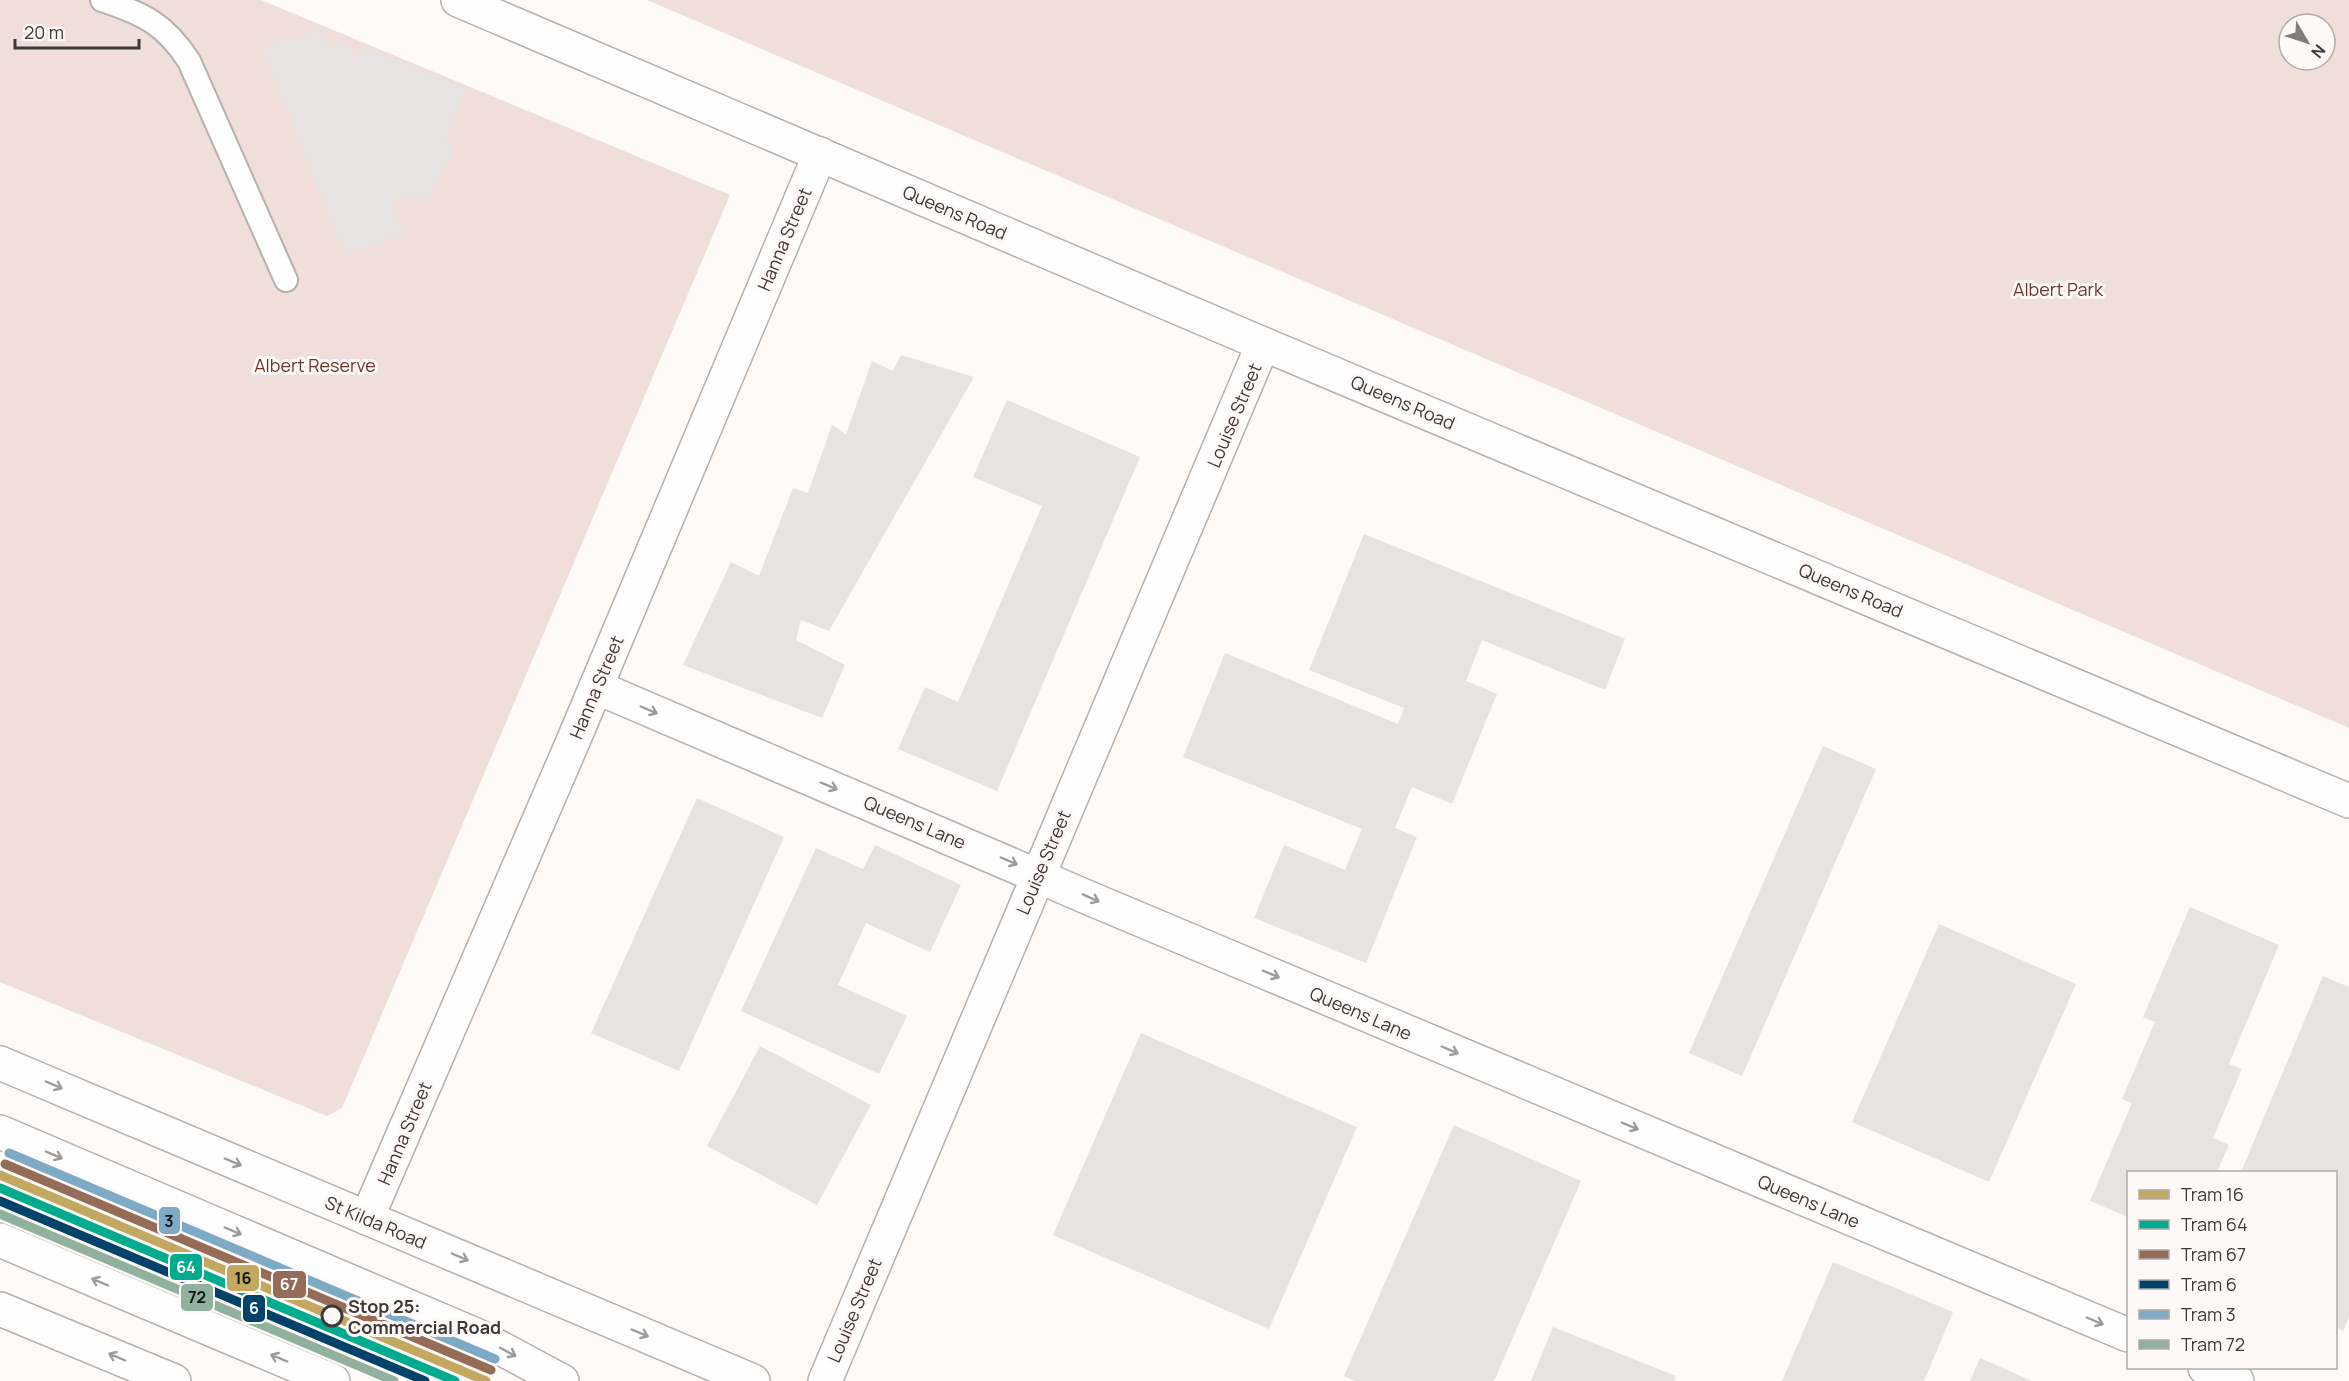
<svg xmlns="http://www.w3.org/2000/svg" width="2349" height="1381" font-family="Manrope,sans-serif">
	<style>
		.green { fill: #efdeda; fill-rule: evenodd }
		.building { fill: #e6e3e2 }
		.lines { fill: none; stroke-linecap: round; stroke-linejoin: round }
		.lane-casing { stroke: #b3b0ae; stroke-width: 26 }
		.street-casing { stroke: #b3b0ae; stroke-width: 36 }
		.secondary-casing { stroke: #b3b0ae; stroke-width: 36 }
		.primary-casing { stroke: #b3b0ae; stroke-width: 36 }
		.highway-casing { stroke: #b3b0ae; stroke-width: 36 }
		.lane { stroke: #fffefe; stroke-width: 22 }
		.street { stroke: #fffefe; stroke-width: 33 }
		.secondary { stroke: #fffefe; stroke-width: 33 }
		.primary { stroke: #fffefe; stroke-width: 33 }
		.highway { stroke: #fffefe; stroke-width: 33 }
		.tram-1-casing { stroke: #fef9f7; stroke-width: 14 }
		.tram-2-casing { stroke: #fef9f7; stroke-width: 14 }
		.tram-3-casing { stroke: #fef9f7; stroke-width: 14 }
		.tram-4-casing { stroke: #fef9f7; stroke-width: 14 }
		.tram-5-casing { stroke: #fef9f7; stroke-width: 14 }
		.tram-6-casing { stroke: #fef9f7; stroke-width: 14 }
		.tram-1 { stroke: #c2a861; stroke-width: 9 }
		.tram-2 { stroke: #00ab8e; stroke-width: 9 }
		.tram-3 { stroke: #956c58; stroke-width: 9 }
		.tram-4 { stroke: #01426a; stroke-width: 9 }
		.tram-5 { stroke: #7dabc5; stroke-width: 9 }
		.tram-6 { stroke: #91b19f; stroke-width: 9 }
		.oneway { stroke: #9e9c9b }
		.stop-dot { fill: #fef9f7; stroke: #3d3938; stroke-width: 3 }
		.labels { text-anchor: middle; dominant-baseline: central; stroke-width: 6; stroke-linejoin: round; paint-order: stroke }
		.street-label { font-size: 18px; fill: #3d3938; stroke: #fef9f7 }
		.park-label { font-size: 18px; fill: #6b372b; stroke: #fef9f7 }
		.stop-label { font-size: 18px; font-weight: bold; fill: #3d3938; stroke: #fef9f7; text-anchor: start }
		.line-badge { stroke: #fef9f7; stroke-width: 2 }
		.badge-label { font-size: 16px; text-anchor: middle; font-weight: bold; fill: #fff }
		.pale-badge-label { font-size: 16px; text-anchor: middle; font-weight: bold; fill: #111 }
	</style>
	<rect width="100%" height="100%" fill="#fdfaf8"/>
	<!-- green -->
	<g class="green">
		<path d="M0,0H261L730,195L342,1108L327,1116L0,982Z"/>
		<path d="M647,0H2349V728ZM2289,24H2325V60H2289Z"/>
	</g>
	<!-- building -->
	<g class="building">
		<path d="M321,30L329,48L346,40L354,56L366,49L466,89L445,142L454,147L427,199L413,195L391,201L404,233L345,256L262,47Z"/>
		<path d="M901,355L974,377L829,631L801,620L796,640L845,665L822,718L683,665L731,562L759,576L793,488L808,493L832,425L846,434L872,361L893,371Z"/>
		<path d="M1007,400L1140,457L997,791L898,749L925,687L958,702L1042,506L973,477Z"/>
		<path d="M1364,534L1625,639L1605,690L1482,640L1466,681L1497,694L1452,804L1412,787L1395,828L1417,837L1366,963L1254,918L1284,845L1345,870L1362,829L1183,757L1225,653L1398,724L1404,708L1309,670Z"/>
		<path d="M1823,746L1876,769L1742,1076L1689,1053Z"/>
		<path d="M697,798L784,837L679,1071L591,1033Z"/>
		<path d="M875,845L961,885L930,952L866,923L838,985L907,1016L879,1074L741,1011L816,848L863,869Z"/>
		<path d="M2190,907L2279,945L2229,1064L2242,1069L2213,1138L2229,1145L2217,1172H2128V1217L2090,1201L2132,1103L2122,1099L2155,1022L2143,1017Z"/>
		<path d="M1939,924L2076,984L1989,1182L1852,1122Z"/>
		<path d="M2323,976L2349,987V1317L2343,1331L2336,1327V1172H2241Z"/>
		<path d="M1141,1033L1357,1127L1269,1329L1053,1235Z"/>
		<path d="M760,1046L871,1105L817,1205L707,1146Z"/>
		<path d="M1454,1125L1581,1181L1494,1381H1355L1344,1376Z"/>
		<path d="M1833,1262L1953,1312L1924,1381H1782Z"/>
		<path d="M1553,1327L1676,1376L1674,1381H1531Z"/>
		<path d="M1980,1358L2032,1381H1970Z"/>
	</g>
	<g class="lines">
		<!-- lane casing -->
		<g class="lane-casing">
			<g id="lane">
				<path d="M102,0C144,14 165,24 189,61L286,280"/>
				<path d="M0,1189L459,1381"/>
			</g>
		</g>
		<!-- street casing -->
		<g class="street-casing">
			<g id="street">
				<path d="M596,687L1096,901L2128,1335"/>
				<path d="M367,1218L574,739L820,154"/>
				<path d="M2205,1368L2237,1381"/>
				<path d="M825,1381L1263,344"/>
			</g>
		</g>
		<!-- secondary casing -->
		<g class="secondary-casing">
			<g id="secondary">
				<path d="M0,1063L753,1381"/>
				<path d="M0,1309L174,1381"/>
			</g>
		</g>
		<!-- primary casing -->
		<g class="primary-casing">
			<g id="primary">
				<path d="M0,1132L478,1336L562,1381"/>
				<path d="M0,1240L333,1381"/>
			</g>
		</g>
		<!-- highway casing -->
		<g class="highway-casing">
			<path id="highway" d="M458,0L1263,344L2349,801"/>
		</g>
		<!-- lane -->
		<use href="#lane" class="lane"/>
		<!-- street -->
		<use href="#street" class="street"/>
		<!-- secondary -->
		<use href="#secondary" class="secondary"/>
		<!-- primary -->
		<use href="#primary" class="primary"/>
		<!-- highway -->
		<use href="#highway" class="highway"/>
		<!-- tram-1 casing -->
		<g class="tram-1-casing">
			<path id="tram-1" d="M0,1175L486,1381"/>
		</g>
		<!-- tram-2 casing -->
		<g class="tram-2-casing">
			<path id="tram-2" d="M0,1188L455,1381"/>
		</g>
		<!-- tram-3 casing -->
		<g class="tram-3-casing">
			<path id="tram-3" d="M5,1164L491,1370"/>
		</g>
		<!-- tram-4 casing -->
		<g class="tram-4-casing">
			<path id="tram-4" d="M0,1201L425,1381"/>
		</g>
		<!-- tram-5 casing -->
		<g class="tram-5-casing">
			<path id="tram-5" d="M9,1153L495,1359"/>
		</g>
		<!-- tram-6 casing -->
		<g class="tram-6-casing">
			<path id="tram-6" d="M0,1214L394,1381"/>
		</g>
		<!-- tram-1 -->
		<use href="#tram-1" class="tram-1"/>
		<!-- tram-2 -->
		<use href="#tram-2" class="tram-2"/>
		<!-- tram-3 -->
		<use href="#tram-3" class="tram-3"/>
		<!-- tram-4 -->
		<use href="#tram-4" class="tram-4"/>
		<!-- tram-5 -->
		<use href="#tram-5" class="tram-5"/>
		<!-- tram-6 -->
		<use href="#tram-6" class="tram-6"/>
	</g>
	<!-- one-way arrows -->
	<defs><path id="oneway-shaft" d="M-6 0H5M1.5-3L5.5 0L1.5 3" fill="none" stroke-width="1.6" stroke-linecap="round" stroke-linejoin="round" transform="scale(1.5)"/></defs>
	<g class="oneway">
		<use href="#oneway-shaft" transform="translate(649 710) rotate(23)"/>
		<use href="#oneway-shaft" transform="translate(829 786) rotate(23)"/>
		<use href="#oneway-shaft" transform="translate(1009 861) rotate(23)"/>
		<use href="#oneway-shaft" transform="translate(1091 898) rotate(24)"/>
		<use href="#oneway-shaft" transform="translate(1271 974) rotate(23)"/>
		<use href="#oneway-shaft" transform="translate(1450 1050) rotate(23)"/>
		<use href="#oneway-shaft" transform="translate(54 1085) rotate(23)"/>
		<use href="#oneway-shaft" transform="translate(1630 1126) rotate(23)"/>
		<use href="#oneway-shaft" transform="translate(54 1155) rotate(23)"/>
		<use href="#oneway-shaft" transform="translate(233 1162) rotate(23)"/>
		<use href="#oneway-shaft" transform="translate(233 1231) rotate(23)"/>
		<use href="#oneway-shaft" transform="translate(460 1257) rotate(23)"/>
		<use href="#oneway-shaft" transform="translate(100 1282) rotate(-157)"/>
		<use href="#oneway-shaft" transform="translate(2095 1321) rotate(23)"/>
		<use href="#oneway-shaft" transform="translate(640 1333) rotate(23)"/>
		<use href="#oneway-shaft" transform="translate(508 1352) rotate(28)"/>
		<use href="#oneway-shaft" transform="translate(117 1357) rotate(-157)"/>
		<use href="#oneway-shaft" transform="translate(279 1358) rotate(-157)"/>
	</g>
	<!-- markers -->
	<circle class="stop-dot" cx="332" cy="1316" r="10"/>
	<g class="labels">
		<!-- street labels -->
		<g class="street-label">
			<text transform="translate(955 212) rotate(23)">Queens Road</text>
			<text transform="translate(784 239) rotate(-67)">Hanna Street</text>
			<text transform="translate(1403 402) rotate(23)">Queens Road</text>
			<text transform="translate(1234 415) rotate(-67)">Louise Street</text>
			<text transform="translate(1851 590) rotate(23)">Queens Road</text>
			<text transform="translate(596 687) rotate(-67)">Hanna Street</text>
			<text transform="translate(915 822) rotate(23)">Queens Lane</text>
			<text transform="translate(1043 862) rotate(-67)">Louise Street</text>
			<text transform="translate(1361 1013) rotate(23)">Queens Lane</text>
			<text transform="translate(404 1133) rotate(-67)">Hanna Street</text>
			<text transform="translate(1809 1201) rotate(23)">Queens Lane</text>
			<text transform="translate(376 1222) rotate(23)">St Kilda Road</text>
			<text transform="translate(854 1310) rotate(-67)">Louise Street</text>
		</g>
		<!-- park labels -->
		<g class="park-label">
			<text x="2058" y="289">Albert Park</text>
			<text x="315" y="365">Albert Reserve</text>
		</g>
		<!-- stop labels -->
		<g class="stop-label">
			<text x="348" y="1306">Stop 25:<tspan x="348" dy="21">Commercial Road</tspan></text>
		</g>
	</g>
	<g class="line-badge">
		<rect x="158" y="1206" width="23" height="29" rx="6" fill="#7dabc5"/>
		<rect x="169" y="1253" width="34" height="28" rx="6" fill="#00ab8e"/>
		<rect x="226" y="1264" width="34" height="28" rx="6" fill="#c2a861"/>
		<rect x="272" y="1270" width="35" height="29" rx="6" fill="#956c58"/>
		<rect x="180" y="1283" width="34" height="29" rx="6" fill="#91b19f"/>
		<rect x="242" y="1294" width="24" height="29" rx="6" fill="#01426a"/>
	</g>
	<g class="badge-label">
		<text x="186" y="1273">64</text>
		<text x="289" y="1290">67</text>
		<text x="254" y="1314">6</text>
	</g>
	<g class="pale-badge-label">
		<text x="169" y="1227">3</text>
		<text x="243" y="1284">16</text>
		<text x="197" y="1303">72</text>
	</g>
	<!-- legend -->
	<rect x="2127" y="1171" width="210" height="198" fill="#fef9f7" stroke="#b1acab" stroke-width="1.5"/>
	<rect x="2139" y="1190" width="30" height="9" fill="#c2a861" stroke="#b1acab" stroke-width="1.5"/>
	<text x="2181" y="1201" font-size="18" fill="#3d3938">Tram 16</text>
	<rect x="2139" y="1220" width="30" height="9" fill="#00ab8e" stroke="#b1acab" stroke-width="1.5"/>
	<text x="2181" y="1231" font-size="18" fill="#3d3938">Tram 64</text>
	<rect x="2139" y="1250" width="30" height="9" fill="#956c58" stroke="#b1acab" stroke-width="1.5"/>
	<text x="2181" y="1261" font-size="18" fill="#3d3938">Tram 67</text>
	<rect x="2139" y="1280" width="30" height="9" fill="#01426a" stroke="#b1acab" stroke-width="1.5"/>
	<text x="2181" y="1291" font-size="18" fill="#3d3938">Tram 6</text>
	<rect x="2139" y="1310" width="30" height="9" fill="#7dabc5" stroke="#b1acab" stroke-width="1.5"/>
	<text x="2181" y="1321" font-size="18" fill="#3d3938">Tram 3</text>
	<rect x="2139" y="1340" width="30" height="9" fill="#91b19f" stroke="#b1acab" stroke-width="1.5"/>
	<text x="2181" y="1351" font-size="18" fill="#3d3938">Tram 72</text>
	<!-- north arrow -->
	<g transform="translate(2307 42) rotate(129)"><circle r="28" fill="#fef9f7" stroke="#b1acab" stroke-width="1.5"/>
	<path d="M0-4.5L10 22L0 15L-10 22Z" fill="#807d7b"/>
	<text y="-9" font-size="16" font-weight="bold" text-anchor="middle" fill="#3d3938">N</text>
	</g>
	<!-- scale -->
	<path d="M15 39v9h124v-9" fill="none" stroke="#3d3938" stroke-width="3"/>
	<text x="24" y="39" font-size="18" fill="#3d3938" stroke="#fef9f7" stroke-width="4.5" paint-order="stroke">20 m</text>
</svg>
